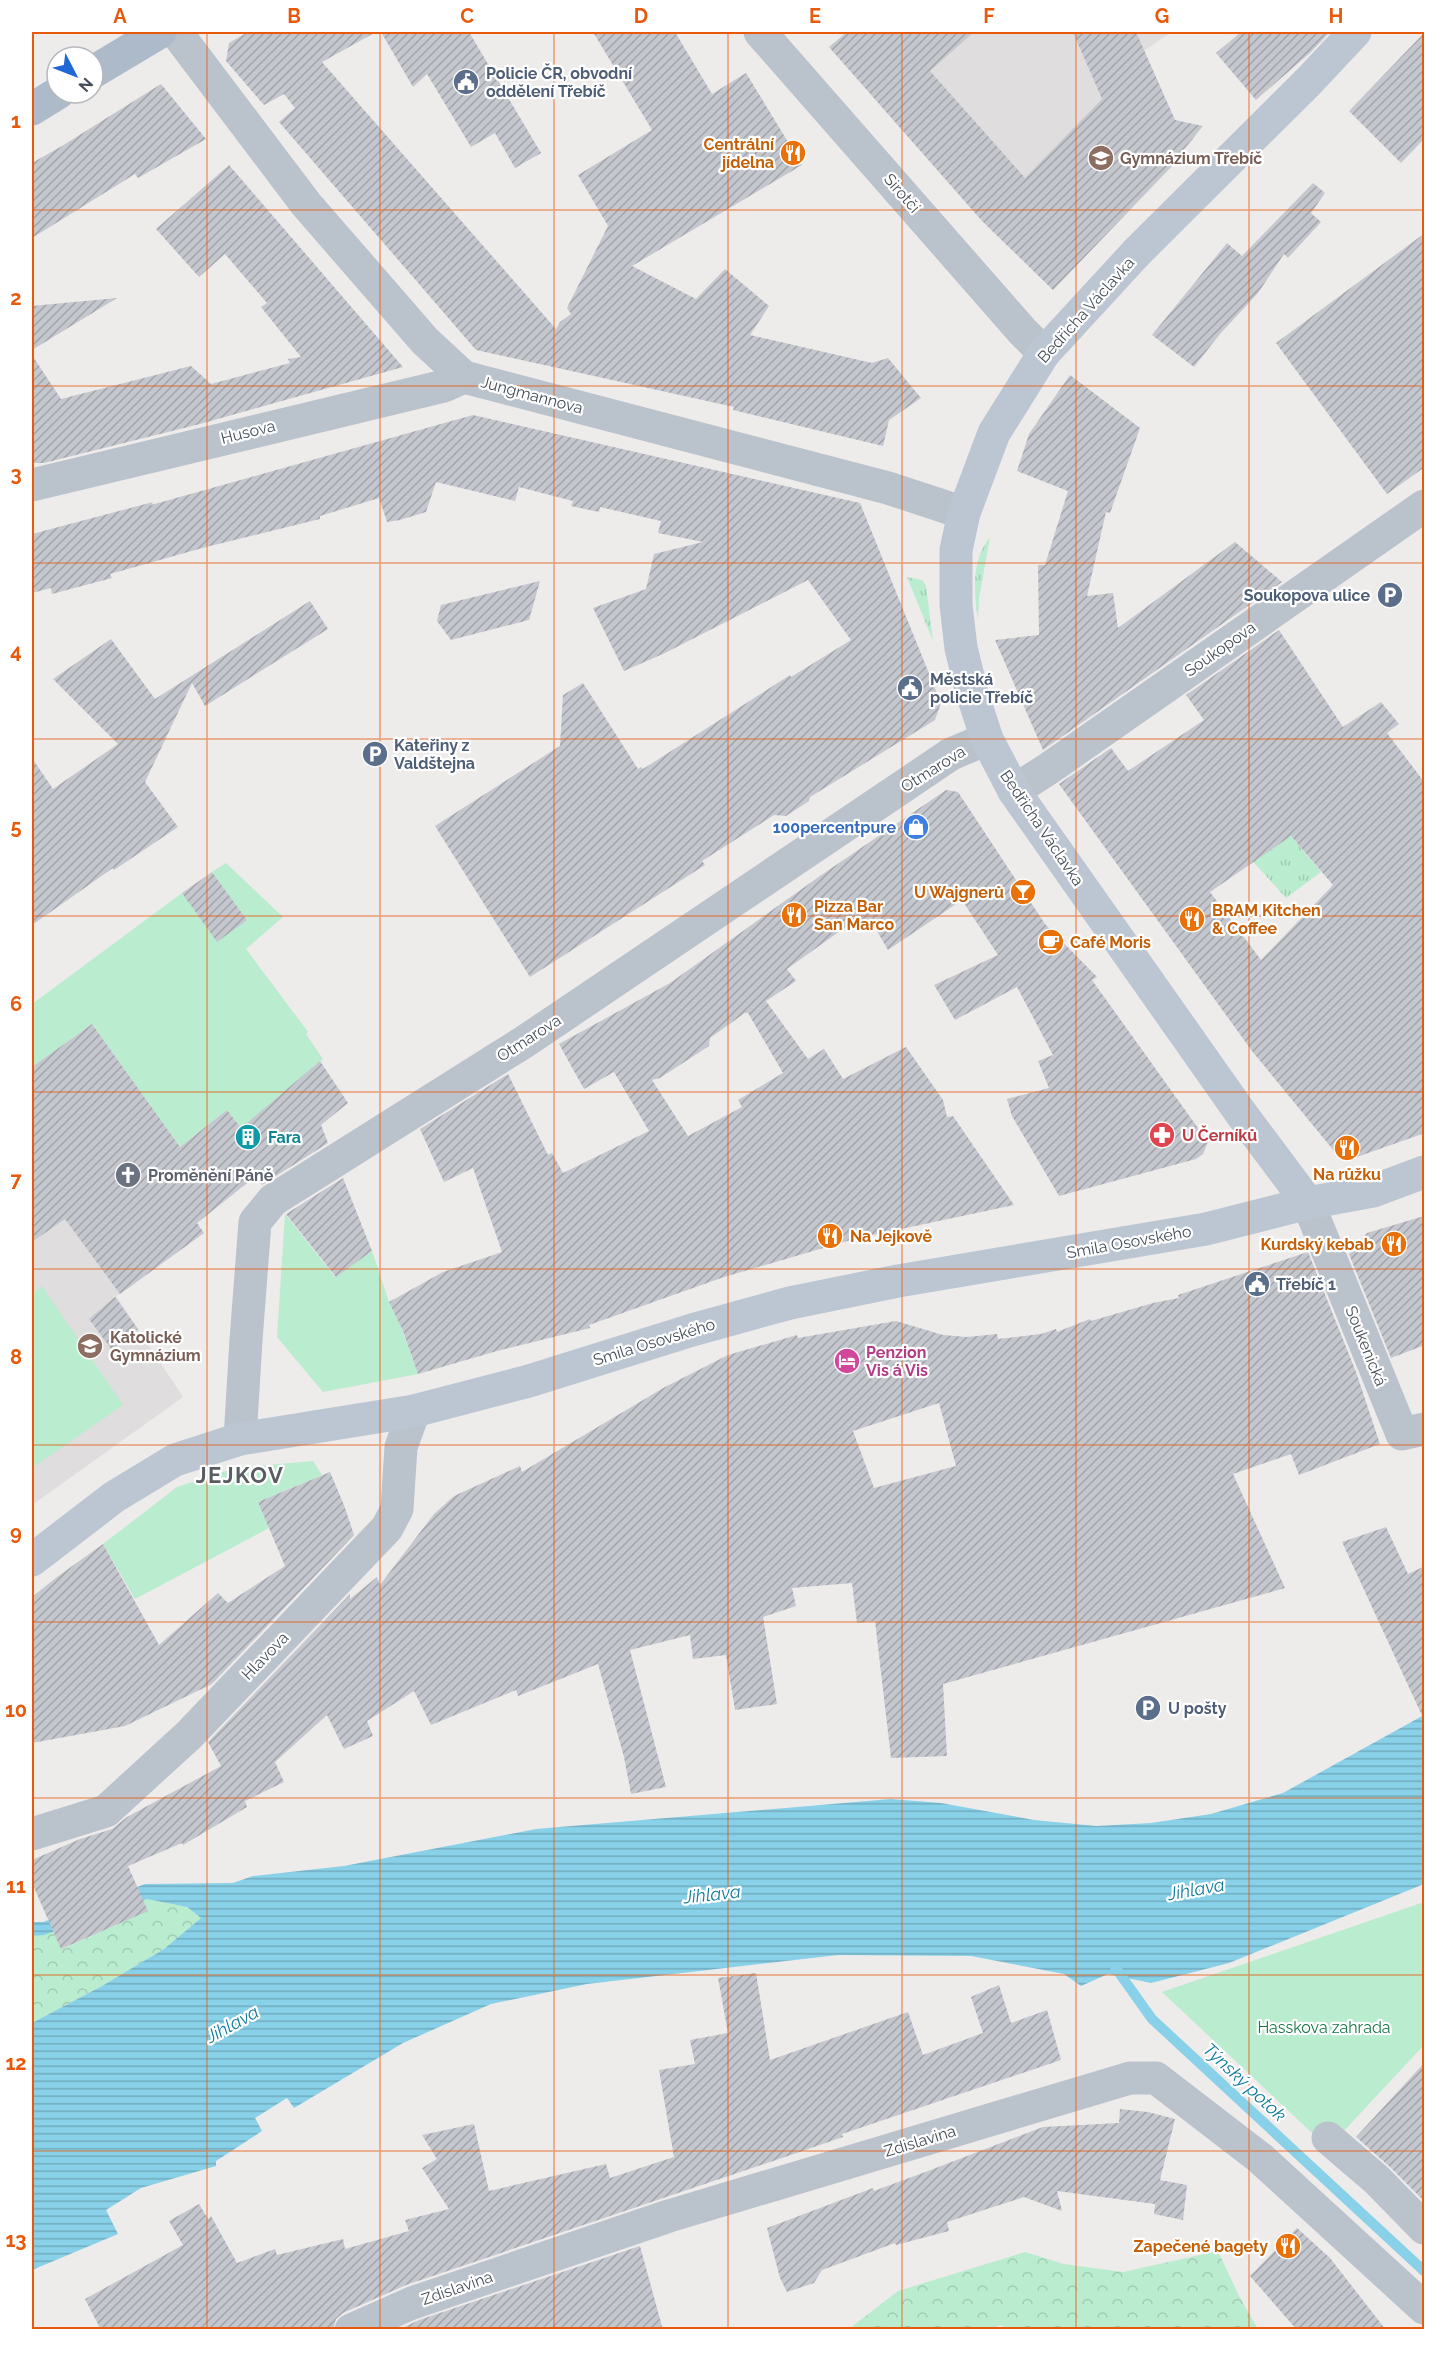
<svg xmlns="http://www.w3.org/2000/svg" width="1456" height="2361" font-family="Raleway,sans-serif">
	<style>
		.education { fill: #dfdddd }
		.grass { fill: url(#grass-tufts) }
		.forest { fill: url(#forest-crowns) }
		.green { fill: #baeccf }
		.water { fill: url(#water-rules) }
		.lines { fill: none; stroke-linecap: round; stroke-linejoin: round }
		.stream { stroke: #88d1e8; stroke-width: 10 }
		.building { fill: url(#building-hatch); fill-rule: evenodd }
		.street { stroke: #bac2cb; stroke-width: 33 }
		.secondary { stroke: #bcc6d2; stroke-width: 33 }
		.primary { stroke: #acbaca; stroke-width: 33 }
		.grid { fill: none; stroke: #e8590c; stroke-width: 1.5; stroke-opacity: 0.55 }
		.labels { text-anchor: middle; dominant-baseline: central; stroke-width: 4.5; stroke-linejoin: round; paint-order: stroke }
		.service-label { font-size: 16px; font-weight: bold; fill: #4e5e75; stroke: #fff; text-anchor: start }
		.food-label { font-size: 16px; font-weight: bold; fill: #c56008; stroke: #fff; text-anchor: end }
		.education-label { font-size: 16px; font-weight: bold; fill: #785e54; stroke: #fff; text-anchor: start }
		.street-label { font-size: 16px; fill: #454e58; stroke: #fff }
		.shop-label { font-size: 16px; font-weight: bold; fill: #366cbe; stroke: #fff; text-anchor: end }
		.health-label { font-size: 16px; font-weight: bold; fill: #be3a42; stroke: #fff; text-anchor: start }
		.culture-label { font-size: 16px; font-weight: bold; fill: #0d838f; stroke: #fff; text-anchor: start }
		.worship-label { font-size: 16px; font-weight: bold; fill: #5b616d; stroke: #fff; text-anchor: start }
		.hotel-label { font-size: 16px; font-weight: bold; fill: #b23c85; stroke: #fff; text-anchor: start }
		.park-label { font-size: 16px; fill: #19764a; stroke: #fff }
		.water-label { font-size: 18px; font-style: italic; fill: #117c9f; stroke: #fff }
		.district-label { font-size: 22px; font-weight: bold; letter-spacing: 1.5px; fill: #595c60; stroke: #fff }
		.neatline { fill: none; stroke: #e8590c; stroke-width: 2 }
		.grid-label { font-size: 20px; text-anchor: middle; font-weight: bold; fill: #e8590c }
	</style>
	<defs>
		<pattern id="grass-tufts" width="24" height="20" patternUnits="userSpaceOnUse" patternTransform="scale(1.5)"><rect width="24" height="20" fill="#baeccf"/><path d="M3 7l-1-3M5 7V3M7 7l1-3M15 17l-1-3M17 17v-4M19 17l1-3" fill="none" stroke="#a1ccb4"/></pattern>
		<pattern id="forest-crowns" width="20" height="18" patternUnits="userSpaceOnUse" patternTransform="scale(1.5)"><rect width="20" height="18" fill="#baeccf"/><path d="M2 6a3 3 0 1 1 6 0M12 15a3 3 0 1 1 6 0" fill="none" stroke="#a1ccb4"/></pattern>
		<pattern id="water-rules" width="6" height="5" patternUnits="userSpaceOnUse" patternTransform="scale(1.5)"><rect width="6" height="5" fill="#88d1e8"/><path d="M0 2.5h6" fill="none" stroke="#71acbf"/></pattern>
		<pattern id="building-hatch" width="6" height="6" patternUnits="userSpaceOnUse" patternTransform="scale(1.5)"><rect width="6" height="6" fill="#c5c7ce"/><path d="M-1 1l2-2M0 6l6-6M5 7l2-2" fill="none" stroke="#a2a4aa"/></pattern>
	</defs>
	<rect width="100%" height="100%" fill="#eeebeb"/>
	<!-- education -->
	<g class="education">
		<path d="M847,32H1171L1144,51L1176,122L1189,124L1194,134L1193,140L1185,148L1165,153L1174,162L1173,165L1053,290L973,210L829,47Z"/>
		<path d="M32,1140L132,1286L116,1296L183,1397L32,1505Z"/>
	</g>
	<!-- grass -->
	<g class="grass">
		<path d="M990,537L979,598L978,620C974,591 971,561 990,537Z"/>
		<path d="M907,577L922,580L926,586L933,641Z"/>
		<path d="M1227,760L1321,872L1286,898L1230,836Z"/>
	</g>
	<!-- forest -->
	<g class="forest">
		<path d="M147,1899L187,1907L201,1918L164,1949L102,1986L32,2023V1936L53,1932L62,1949L147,1911L143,1900Z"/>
		<path d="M1218,2251L1239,2296L1258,2329L1009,2330L1001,2325L984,2330L852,2329L854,2325L898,2291L1025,2252L1064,2264L1123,2272Z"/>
	</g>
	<!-- green -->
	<g class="green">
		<path d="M226,863L283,917L246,949L308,1032L306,1034L323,1059L241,1128L227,1110L180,1147L92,1024L32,1067V1004L182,893L247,920L212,872Z"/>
		<path d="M285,1214L335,1277L372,1251L389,1302L400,1324L418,1374L323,1392L277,1337Z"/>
		<path d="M42,1286L123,1405L32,1468V1294Z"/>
		<path d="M313,1461L322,1475L258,1502L269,1528L135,1599L103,1544L177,1487L235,1468Z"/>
		<path d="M1424,1902V2045L1328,2148L1162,1992Z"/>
	</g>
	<!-- water -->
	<path class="water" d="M1424,1715V1884L1229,1963L1151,1983L1108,1974L1081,1986L1064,1974L971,1956L838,1955L587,1984L491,2004L403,2043L294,2108L287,2098L255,2118L262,2131L216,2161V2166L141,2188L106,2210L118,2234L32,2270V2023L102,1986L164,1949L201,1918L187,1907L147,1899L44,1935L32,1936V1922H43L145,1884L233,1883L253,1876L344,1866L536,1829L891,1799L941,1803L1034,1820L1096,1826L1151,1823L1211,1814L1283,1793Z"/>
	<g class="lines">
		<!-- stream -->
		<path class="stream" d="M1115,1967L1152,2019L1424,2271"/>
	</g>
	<!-- building -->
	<g class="building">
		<path d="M248,32H376L322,62L556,329L560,322L571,314L567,308L608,226L578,175L652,130L593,32H675L712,94L746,73L802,165L632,266L696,299L725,269L769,306L750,335L872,363L888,358L921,398L889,420L883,446L733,410L734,407L476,350L279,122L295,108L284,94L264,105L226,61L229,43Z"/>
		<path d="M381,32H469L541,153L515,168L495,133L471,147L427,74L413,87Z"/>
		<path d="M847,32H974L930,71L1025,178L1102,99L1073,32H1136L1175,120L1203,126L1172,164L1173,165L1053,290L982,221L829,47Z"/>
		<path d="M1241,32H1330L1311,52L1256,100L1216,53Z"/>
		<path d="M1425,32V138L1401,163L1349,111Z"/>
		<path d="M161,84L206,139L138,178L135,174L32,238V163L62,146Z"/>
		<path d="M229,165L403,367L200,424L44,463H32V355L61,399L191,366L211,384L290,363L288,359L301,357L261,307L267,303L225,254L199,277L156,229Z"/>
		<path d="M1313,183L1325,193L1311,213L1321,222L1288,258L1284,254L1258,293L1220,334L1194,367L1152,335L1227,243L1242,256Z"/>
		<path d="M1425,233V467L1387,494L1276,343Z"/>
		<path d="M117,298L32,350V306Z"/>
		<path d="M1070,375L1140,428L1110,513L1106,512L1087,596L1113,593L1118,628L1235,542L1282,582L1043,750L995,640L1039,635L1038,565H1045L1068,491L1017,471L1029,434Z"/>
		<path d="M473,415L860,503L941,703L935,720L810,797L809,801L786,816L774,815L702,861L705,865L530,977L435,826L560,746L563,695L583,683L638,769L641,767L643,769L790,675L791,677L851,640L808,580L665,653L624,671L593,608L646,589L654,554L703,542L658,533L661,521L600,507L599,512L571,506L573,501L519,487L515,501L436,482L426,512L400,520L387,522L379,498L320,516V519L206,547L110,574L112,578L52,594L51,588L32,593V534L153,502L151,505Z"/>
		<path d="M540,581L529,620L451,640L437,621L441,605Z"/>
		<path d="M310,601L328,629L205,706L192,683L145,782L178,827L114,870L113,868L32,925V758L53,789L118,744L53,679L111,639L155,699Z"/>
		<path d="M1279,630L1343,727L1381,702L1399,724L1387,733L1425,783V1133L1354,1158L1339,1157L1252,1051L1059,784L1111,748L1128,771L1204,720L1186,695ZM1291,836L1333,885L1261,960L1210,892Z"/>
		<path d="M946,790L958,792L1045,924L1097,977L1092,980L1208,1142L1203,1154L1196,1159L1059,1196L1012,1116L1007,1099L1049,1088L1038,1061L1053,1055L1017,987L955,1020L934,985L998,955L962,900L888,950L870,919L850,930L847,926L787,969L796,981L766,1001L808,1059L824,1049L843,1079L906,1047L943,1100L947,1117L953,1116L1014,1205L854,1239L724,1277L589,1325L590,1328L497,1351L418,1374L403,1331L389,1302L443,1272L502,1252L473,1168L444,1182L420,1129L508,1074L548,1155L552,1153L563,1173L649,1131L614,1072L584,1089L559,1044L670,983L820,876ZM745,1013H748L783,1073L738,1100L742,1107L688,1136L652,1080L660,1078L709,1046L710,1038Z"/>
		<path d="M212,872L247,920L217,942L182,893Z"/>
		<path d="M92,1024L180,1147L227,1110L241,1128L320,1061L348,1103L321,1125L328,1143L262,1185L256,1176L197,1223L204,1233L120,1294L65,1219L32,1242V1067Z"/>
		<path d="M343,1178L372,1251L336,1277L286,1214Z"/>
		<path d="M1424,1216L1425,1345L1391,1358L1349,1254L1367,1233Z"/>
		<path d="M1308,1252L1356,1372L1380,1444L1299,1475L1291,1454L1233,1474L1285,1588L943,1684L947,1756L891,1758L875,1621L857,1623L852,1583L792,1588L796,1606L763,1617L777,1704L735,1710L726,1655L693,1659L690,1635L630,1650L666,1787L631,1794L624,1757L598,1664L518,1696L516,1690L431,1725L414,1691L367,1721L373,1736L344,1749L327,1715L275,1762L284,1782L245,1801L247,1807L183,1845L182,1843L128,1866L148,1911L61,1949L32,1883V1860L80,1839L112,1829L127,1817L221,1766L208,1742L350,1594V1599L377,1577L380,1585L434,1514L454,1496L520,1466L522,1472L665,1387L728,1355L797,1335L798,1338L896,1321L943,1335L967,1337L997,1334L998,1339L1041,1334L1056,1329L1057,1332L1090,1319L1091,1321L1153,1303L1179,1298L1178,1295ZM939,1403L956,1466L874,1488L853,1431Z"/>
		<path d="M115,1297L138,1329L112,1350L89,1319Z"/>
		<path d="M330,1472L344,1505L354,1535L212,1684L125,1726L32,1743V1597L57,1577L103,1544L159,1645L218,1593L228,1603L285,1566L258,1502Z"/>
		<path d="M1386,1527L1408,1574L1425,1566V1722L1342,1542Z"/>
		<path d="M756,1973L770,2060L908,2012L923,2055L983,2033L971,1997L999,1985L1011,2023L1047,2010L1061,2060L842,2134L843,2137L785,2157L406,2285L343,2313L336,2319L333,2330H101L85,2299L183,2245L169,2221L199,2204L208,2219L211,2216L237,2263L275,2249L277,2255L343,2239L345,2249L409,2231L405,2220L449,2209L422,2168L437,2159L422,2135L474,2124L489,2191L606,2164L610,2178L674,2157L659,2070L695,2064L690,2040L728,2033L718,1978Z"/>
		<path d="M1425,2062V2202L1390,2167L1356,2137Z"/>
		<path d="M1120,2109L1148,2112L1175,2119L1160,2180L1187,2185L1183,2220L1154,2214L1156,2198L1155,2204L1057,2191L1062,2211L1024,2197L947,2222L949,2231L896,2245L895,2243L822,2270L814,2283L787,2292L780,2278L767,2228L873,2188L874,2191L928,2171L1043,2127L1119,2123Z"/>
		<path d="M1297,2228L1330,2258L1386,2330H1297L1250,2276Z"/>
		<path d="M640,2246L663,2330H398L419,2320Z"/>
	</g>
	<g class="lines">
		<!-- street -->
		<g class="street">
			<path d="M176,32L306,204L425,341L464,377L888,488L964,513"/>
			<path d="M760,32L1023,332L1044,353"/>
			<path d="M32,485L444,386L464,377"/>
			<path d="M1014,791L1048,769L1424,506"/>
			<path d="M1308,1203L1402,1434L1424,1429"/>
			<path d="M240,1439L246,1340L255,1222L273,1200L524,1042L951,754L987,739"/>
			<path d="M32,1834L106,1811L189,1735L387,1528L397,1509L401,1447L414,1411"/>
			<path d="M1328,2138L1377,2180L1424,2228"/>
			<path d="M351,2330L412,2303L669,2216L1130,2078H1156L1260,2158L1424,2308"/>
		</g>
		<!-- secondary -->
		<g class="secondary">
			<path d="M1308,1203L1240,1112L1014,791L987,739L972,693L961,648L956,605V550L964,513L994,433L1044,353L1137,252L1308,82L1355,32"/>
			<path d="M32,1560L114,1497L175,1460L240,1439L414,1411L529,1381L692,1330L790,1303L898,1281L1206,1229L1308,1203L1373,1191L1424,1172"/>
		</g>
		<!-- primary -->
		<g class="primary">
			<path d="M93,72L160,32"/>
			<path d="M32,109L58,93"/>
		</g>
	</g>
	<!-- grid -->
	<path class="grid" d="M207,32V2330M380,32V2330M554,32V2330M728,32V2330M902,32V2330M1076,32V2330M1249,32V2330M32,210H1424M32,386H1424M32,563H1424M32,739H1424M32,916H1424M32,1092H1424M32,1269H1424M32,1445H1424M32,1622H1424M32,1798H1424M32,1975H1424M32,2151H1424"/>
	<!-- icons -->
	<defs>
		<g id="civic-disc" transform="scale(1.35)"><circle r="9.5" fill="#5c6f8a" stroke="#fff"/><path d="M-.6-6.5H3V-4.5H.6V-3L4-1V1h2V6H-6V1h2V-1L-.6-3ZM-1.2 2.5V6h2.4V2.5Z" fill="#fff"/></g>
		<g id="restaurant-disc" transform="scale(1.35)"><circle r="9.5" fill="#e8710a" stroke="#fff"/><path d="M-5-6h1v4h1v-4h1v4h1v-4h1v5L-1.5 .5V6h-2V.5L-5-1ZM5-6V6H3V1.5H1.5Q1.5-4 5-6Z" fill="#fff"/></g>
		<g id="university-disc" transform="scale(1.35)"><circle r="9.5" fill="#8d6e63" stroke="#fff"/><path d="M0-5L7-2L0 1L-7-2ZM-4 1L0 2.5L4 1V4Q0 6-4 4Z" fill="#fff"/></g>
		<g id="parking-disc" transform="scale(1.35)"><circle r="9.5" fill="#5c6f8a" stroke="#fff"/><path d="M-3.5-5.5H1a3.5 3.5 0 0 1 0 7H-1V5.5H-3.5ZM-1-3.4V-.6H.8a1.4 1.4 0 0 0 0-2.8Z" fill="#fff"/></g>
		<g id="shop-disc" transform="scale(1.35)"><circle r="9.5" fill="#3f7fe0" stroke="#fff"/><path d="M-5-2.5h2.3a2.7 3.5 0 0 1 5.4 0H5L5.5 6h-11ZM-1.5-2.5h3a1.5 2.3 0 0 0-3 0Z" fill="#fff"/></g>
		<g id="bar-disc" transform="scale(1.35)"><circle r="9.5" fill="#e8710a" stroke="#fff"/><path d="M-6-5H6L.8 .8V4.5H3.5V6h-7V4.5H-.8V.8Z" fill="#fff"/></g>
		<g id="cafe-disc" transform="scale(1.35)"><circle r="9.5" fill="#e8710a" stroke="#fff"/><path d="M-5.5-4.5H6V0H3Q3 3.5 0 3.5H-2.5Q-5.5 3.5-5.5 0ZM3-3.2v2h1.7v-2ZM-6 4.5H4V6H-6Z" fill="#fff"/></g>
		<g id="pharmacy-disc" transform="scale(1.35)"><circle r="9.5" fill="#e0444e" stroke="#fff"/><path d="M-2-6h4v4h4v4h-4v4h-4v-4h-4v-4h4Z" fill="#fff"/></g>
		<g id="building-disc" transform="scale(1.35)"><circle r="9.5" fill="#0f9aa8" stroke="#fff"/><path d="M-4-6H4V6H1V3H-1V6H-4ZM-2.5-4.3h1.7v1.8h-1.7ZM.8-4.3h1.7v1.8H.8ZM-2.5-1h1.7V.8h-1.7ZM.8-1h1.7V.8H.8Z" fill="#fff"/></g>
		<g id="church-disc" transform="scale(1.35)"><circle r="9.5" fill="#6b7280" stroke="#fff"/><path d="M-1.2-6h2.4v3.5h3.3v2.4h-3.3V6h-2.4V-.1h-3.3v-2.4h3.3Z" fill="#fff"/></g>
		<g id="school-disc" transform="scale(1.35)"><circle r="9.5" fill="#8d6e63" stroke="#fff"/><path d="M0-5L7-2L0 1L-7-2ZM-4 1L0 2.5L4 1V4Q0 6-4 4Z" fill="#fff"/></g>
		<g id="hotel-disc" transform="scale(1.35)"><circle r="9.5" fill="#d1479c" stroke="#fff"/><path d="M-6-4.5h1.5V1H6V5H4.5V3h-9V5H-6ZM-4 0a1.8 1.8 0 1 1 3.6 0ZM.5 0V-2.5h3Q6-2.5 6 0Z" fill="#fff"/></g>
	</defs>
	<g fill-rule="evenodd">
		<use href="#civic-disc" x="466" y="82"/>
		<use href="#restaurant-disc" x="793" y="153"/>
		<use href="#university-disc" x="1101" y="158"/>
		<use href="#parking-disc" x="1390" y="595"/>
		<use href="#civic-disc" x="910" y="688"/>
		<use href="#parking-disc" x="375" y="754"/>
		<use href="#shop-disc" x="916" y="827"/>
		<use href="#bar-disc" x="1023" y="892"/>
		<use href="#restaurant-disc" x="794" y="915"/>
		<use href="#restaurant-disc" x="1192" y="919"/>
		<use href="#cafe-disc" x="1051" y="942"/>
		<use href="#pharmacy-disc" x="1162" y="1135"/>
		<use href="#building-disc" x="248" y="1137"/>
		<use href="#restaurant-disc" x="1347" y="1148"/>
		<use href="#church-disc" x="128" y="1175"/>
		<use href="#restaurant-disc" x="830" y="1236"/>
		<use href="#restaurant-disc" x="1394" y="1244"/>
		<use href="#civic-disc" x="1257" y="1284"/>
		<use href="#school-disc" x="90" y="1346"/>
		<use href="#hotel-disc" x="847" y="1361"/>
		<use href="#parking-disc" x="1148" y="1708"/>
		<use href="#restaurant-disc" x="1288" y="2246"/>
	</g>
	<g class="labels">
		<!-- service labels -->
		<g class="service-label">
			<text x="486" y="73">Policie ČR, obvodní<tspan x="486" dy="18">oddělení Třebíč</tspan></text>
			<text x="1370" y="595" text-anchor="end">Soukopova ulice</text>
			<text x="930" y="679">Městská<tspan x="930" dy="18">policie Třebíč</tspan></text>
			<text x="394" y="745">Kateřiny z<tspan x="394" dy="18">Valdštejna</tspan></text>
			<text x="1276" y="1284">Třebíč 1</text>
			<text x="1168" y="1708">U pošty</text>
		</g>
		<!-- food labels -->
		<g class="food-label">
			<text x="774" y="144">Centrální<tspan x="774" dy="18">jídelna</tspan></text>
			<text x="1004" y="892">U Wajgnerů</text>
			<text x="814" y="906" text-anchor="start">Pizza Bar<tspan x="814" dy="18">San Marco</tspan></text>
			<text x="1212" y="910" text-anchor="start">BRAM Kitchen<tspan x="1212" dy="18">&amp; Coffee</tspan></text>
			<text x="1070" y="942" text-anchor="start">Café Moris</text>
			<text x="1347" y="1174" text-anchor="middle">Na růžku</text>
			<text x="850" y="1236" text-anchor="start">Na Jejkově</text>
			<text x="1374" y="1244">Kurdský kebab</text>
			<text x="1268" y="2246">Zapečené bagety</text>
		</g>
		<!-- education labels -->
		<g class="education-label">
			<text x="1120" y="158">Gymnázium Třebíč</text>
			<text x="110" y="1337">Katolické<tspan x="110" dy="18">Gymnázium</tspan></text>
		</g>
		<!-- street labels -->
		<g class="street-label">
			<text transform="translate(902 193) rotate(49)">Sirotčí</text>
			<text transform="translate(1086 310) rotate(-48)">Bedřicha Václavka</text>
			<text transform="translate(532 395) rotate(15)">Jungmannova</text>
			<text transform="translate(248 432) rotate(-14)">Husova</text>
			<text transform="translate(1220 649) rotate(-35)">Soukopova</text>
			<text transform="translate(933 769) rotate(-32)">Otmarova</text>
			<text transform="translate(1042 828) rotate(56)">Bedřicha Václavka</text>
			<text transform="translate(529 1038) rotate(-33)">Otmarova</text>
			<text transform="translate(1129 1242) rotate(-10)">Smila Osovského</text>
			<text transform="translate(654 1342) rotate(-17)">Smila Osovského</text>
			<text transform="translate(1366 1346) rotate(68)">Soukenická</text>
			<text transform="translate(265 1656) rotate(-46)">Hlavova</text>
			<text transform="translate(920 2141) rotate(-17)">Zdislavina</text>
			<text transform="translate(457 2288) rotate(-19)">Zdislavina</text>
		</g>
		<!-- shop labels -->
		<g class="shop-label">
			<text x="896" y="827">100percentpure</text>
		</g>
		<!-- health labels -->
		<g class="health-label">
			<text x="1182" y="1135">U Černíků</text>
		</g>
		<!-- culture labels -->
		<g class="culture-label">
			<text x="268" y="1137">Fara</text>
		</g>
		<!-- worship labels -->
		<g class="worship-label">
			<text x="148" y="1175">Proměnění Páně</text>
		</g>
		<!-- hotel labels -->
		<g class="hotel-label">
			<text x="866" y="1352">Penzion<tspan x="866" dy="18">Vis á Vis</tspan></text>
		</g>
		<!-- park labels -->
		<g class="park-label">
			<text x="1324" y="2027">Hasskova zahrada</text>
		</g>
		<!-- water labels -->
		<g class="water-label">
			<text transform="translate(1196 1889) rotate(-10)">Jihlava</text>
			<text transform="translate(712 1894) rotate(-6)">Jihlava</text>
			<text transform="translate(232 2024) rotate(-29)">Jihlava</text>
			<text transform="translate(1245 2082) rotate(43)">Týnský potok</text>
		</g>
		<!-- district labels -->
		<g class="district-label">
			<text x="240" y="1475">JEJKOV</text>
		</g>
	</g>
	<!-- border -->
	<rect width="1456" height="2361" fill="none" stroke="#ffffff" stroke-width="66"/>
	<!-- north arrow -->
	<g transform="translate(75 75) rotate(132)"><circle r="28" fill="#ffffff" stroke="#b5b8bc" stroke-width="1.5"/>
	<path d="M0-4.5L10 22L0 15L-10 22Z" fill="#1f68d5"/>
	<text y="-9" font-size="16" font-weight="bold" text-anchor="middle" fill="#454e58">N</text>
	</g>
	<rect x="33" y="33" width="1390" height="2295" class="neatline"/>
	<g class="grid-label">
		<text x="120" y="23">A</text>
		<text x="294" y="23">B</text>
		<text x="467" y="23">C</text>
		<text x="641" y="23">D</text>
		<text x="815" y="23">E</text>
		<text x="989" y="23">F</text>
		<text x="1162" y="23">G</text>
		<text x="1336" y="23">H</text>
		<text x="16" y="128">1</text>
		<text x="16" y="305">2</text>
		<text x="16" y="481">3</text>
		<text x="16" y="658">4</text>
		<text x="16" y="834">5</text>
		<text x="16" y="1011">6</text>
		<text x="16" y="1187">7</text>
		<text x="16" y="1364">8</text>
		<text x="16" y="1540">9</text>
		<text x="16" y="1717">10</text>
		<text x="16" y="1893">11</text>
		<text x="16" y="2070">12</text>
		<text x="16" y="2247">13</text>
	</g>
</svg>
